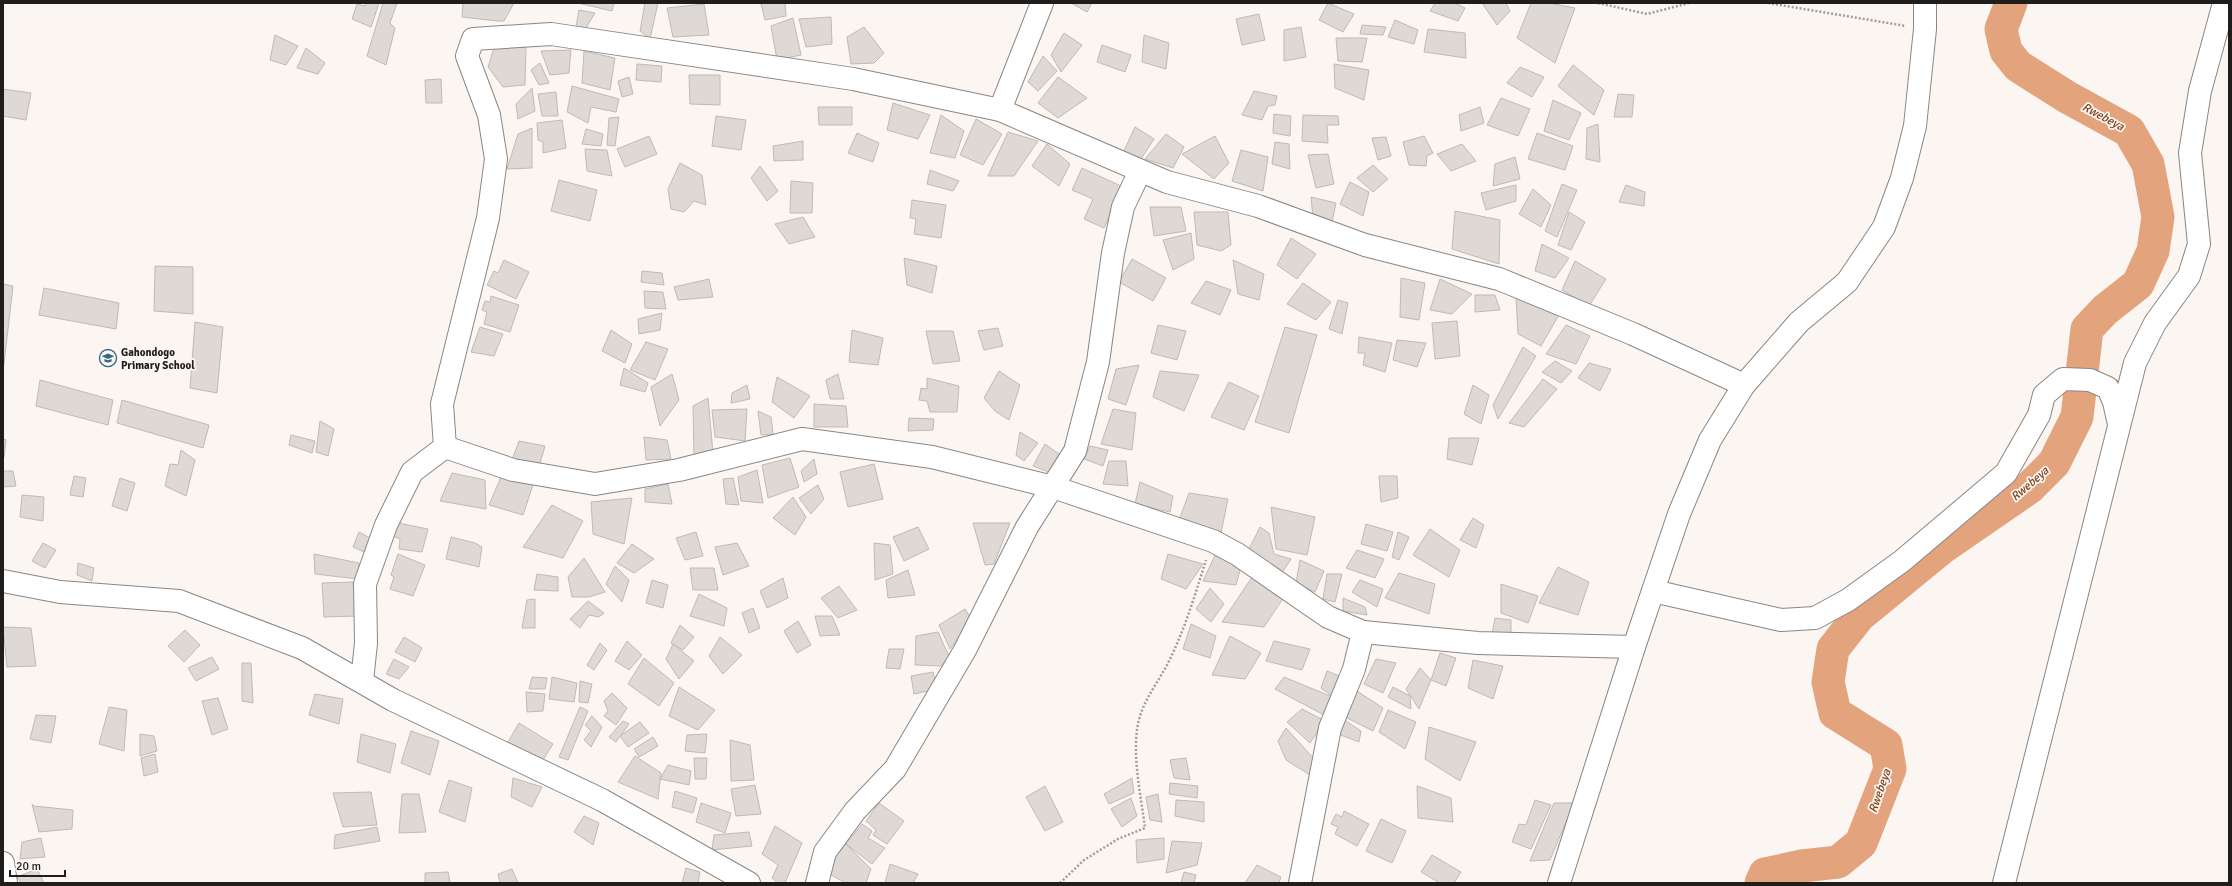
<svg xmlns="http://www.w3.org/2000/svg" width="2232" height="886" font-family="Signika,sans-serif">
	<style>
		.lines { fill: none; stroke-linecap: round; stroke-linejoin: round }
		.river { stroke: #e3a47d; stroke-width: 33 }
		.building { fill: #dfd9d5; stroke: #c0bab7 }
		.street-casing { stroke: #8b8683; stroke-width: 24 }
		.path { stroke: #a09c99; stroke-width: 2.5; stroke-dasharray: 2 2; stroke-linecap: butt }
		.street { stroke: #fff; stroke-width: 22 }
		.labels { text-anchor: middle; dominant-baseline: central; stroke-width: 3.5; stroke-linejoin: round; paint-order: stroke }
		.poi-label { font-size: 11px; font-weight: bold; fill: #201e1d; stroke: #fcf6f3; text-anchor: start }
		.water-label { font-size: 12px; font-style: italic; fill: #7d4219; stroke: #fcf6f3 }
	</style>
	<rect width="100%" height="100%" fill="#fcf6f3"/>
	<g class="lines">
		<!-- river -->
		<path class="river" d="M1761,883L1765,874L1802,866L1838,862L1861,843L1890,769L1886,745L1835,713L1828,682L1833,649L1859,616L1942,548L2029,488L2054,463L2077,417L2087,329L2105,310L2138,284L2153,251L2158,217L2148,164L2129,131L2067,97L2018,66L2006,51L2001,29L2011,3"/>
	</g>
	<!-- building -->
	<g class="building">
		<path d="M366,3H379L371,27L352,19L357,4L365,6Z"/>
		<path d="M383,3H397L390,23L395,28L386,65L367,56Z"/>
		<path d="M463,3H514L504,21H497L462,17Z"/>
		<path d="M578,3H614L612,11Z"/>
		<path d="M645,3H658L650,39L640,31Z"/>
		<path d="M765,3H785L786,16L765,20L761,4Z"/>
		<path d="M1071,3H1092L1087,12Z"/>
		<path d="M1328,3L1354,14L1343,32L1319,20Z"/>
		<path d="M1435,3H1455L1465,8L1458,21L1430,11Z"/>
		<path d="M1482,3H1506L1510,11L1497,25Z"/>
		<path d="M1531,3H1549L1575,8L1555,63L1517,38Z"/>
		<path d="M704,4L709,35L673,37L667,8Z"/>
		<path d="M579,10L595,13L586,28L576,27Z"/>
		<path d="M1259,14L1265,40L1242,45L1236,19Z"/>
		<path d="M831,17L832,44L806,47L799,19Z"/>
		<path d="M793,18L801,55L777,60L771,26Z"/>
		<path d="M1395,20L1418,30L1414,44L1388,37Z"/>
		<path d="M1362,25L1386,27L1383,35L1360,34Z"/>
		<path d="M864,27L884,53L874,63L851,64L847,37Z"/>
		<path d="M1301,27L1306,57L1284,61V30Z"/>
		<path d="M1428,29L1465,33L1466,58L1424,52Z"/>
		<path d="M1064,33L1082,45L1061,72L1051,55Z"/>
		<path d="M275,35L298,46L286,65L270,60Z"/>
		<path d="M1144,35L1169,43L1166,69L1142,62Z"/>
		<path d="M1336,38H1367L1362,62L1338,61Z"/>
		<path d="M1102,45L1131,55L1125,72L1097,62Z"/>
		<path d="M526,47L525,85L503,87L488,67L494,48Z"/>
		<path d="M306,48L325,63L318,74L297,68Z"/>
		<path d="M571,50L569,73L550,75L541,51Z"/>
		<path d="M584,51L615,58L610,90L582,83Z"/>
		<path d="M1043,56L1057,71L1038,91L1028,82Z"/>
		<path d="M540,63L549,83L539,85L531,70Z"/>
		<path d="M637,64L662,66L661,82L636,80Z"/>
		<path d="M1334,64L1369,70L1364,100L1335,88Z"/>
		<path d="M1573,65L1604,90L1594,115L1558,86Z"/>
		<path d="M1520,67L1544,77L1532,97L1507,83Z"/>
		<path d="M689,75H720V105L690,104Z"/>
		<path d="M629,77L633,94L622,97L618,81Z"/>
		<path d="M1058,77L1087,98L1058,118L1038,103Z"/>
		<path d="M441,79L442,103H426L425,80Z"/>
		<path d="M572,86L619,99L616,112L591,107L588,123L567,112Z"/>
		<path d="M532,88L535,111L518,119L516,104Z"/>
		<path d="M3,89L31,93L26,120L3,116Z"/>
		<path d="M1254,91L1277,96L1275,105L1268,106L1262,120L1242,115Z"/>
		<path d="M556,92L558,116H542L538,94Z"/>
		<path d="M1618,94L1634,95L1632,117H1614Z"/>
		<path d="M1501,98L1530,109L1518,136L1487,125Z"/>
		<path d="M1553,100L1581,113L1569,140L1544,131Z"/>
		<path d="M893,103L930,115L918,139L887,130Z"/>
		<path d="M818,107H852V125H819Z"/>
		<path d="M1480,107L1484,123L1461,131L1459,115Z"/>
		<path d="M1274,114L1291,116L1290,136L1273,133Z"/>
		<path d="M941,115L964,131L955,158L930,153Z"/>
		<path d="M1303,115L1338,116L1339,125H1327L1328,143L1302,141Z"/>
		<path d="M716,116L746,120L741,150L712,146Z"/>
		<path d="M619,117L615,146L607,145L609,118Z"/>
		<path d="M976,119L1002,134L983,165L960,155Z"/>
		<path d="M562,120L566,148L543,153V142L538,140L537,123Z"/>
		<path d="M1598,124L1600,162L1586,159L1587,128Z"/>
		<path d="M1135,127L1154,139L1141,159L1122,155Z"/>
		<path d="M532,128V168L507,169L518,134Z"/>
		<path d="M586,129L603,134L601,146L582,144Z"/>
		<path d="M1008,132L1038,141L1014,176H988Z"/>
		<path d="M857,133L879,143L873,162L848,153Z"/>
		<path d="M1537,133L1573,146L1565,170L1528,159Z"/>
		<path d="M1166,134L1184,147L1173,168L1145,159Z"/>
		<path d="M649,136L657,154L625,167L617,149Z"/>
		<path d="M1215,136L1229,163L1214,179L1182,154Z"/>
		<path d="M1424,136L1433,153L1427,156L1426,166L1409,165L1403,142Z"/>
		<path d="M1386,137L1391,156L1378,160L1372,138Z"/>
		<path d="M803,141V160L774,161L773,146Z"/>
		<path d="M1275,142L1289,144L1290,169L1272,164Z"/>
		<path d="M1047,144L1070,164L1059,186L1032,166Z"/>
		<path d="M1462,144L1476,161L1451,171L1437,154Z"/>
		<path d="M585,149L607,150L612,176L587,171Z"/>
		<path d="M1241,150L1268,157L1263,191L1232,181Z"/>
		<path d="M1328,154L1334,184L1316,188L1308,155Z"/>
		<path d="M1515,157L1520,179L1493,186L1495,164Z"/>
		<path d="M680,163L702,175L706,205L694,201L684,212L671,209L668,189Z"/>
		<path d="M1373,165L1388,179L1373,192L1357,178Z"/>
		<path d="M760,166L778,191L767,201L751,178Z"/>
		<path d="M1082,168L1123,187L1104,228L1084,219L1093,199L1072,190Z"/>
		<path d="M930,170L959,181L953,191L927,184Z"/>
		<path d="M559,180L597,190L590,221L551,211Z"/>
		<path d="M791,181L813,183L812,213H790Z"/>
		<path d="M1350,182L1369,192L1363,216L1340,204Z"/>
		<path d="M1562,184L1577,190L1557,237L1545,231Z"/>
		<path d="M1516,185V201L1486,210L1481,193Z"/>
		<path d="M1626,185L1645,192L1644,206L1619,202Z"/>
		<path d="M1533,189L1551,205L1541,227L1519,214Z"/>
		<path d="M1311,197L1336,203L1332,222L1313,218Z"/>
		<path d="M912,200L946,205L941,238L914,234L916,219L910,218Z"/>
		<path d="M1150,207H1181L1186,231L1154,236Z"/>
		<path d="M1455,211L1500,220L1499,264L1452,249Z"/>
		<path d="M1194,212H1228L1231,245L1221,251L1197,245Z"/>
		<path d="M1569,212L1585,222L1571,250L1558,245Z"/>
		<path d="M803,217L815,237L789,244L775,224Z"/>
		<path d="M1191,233L1194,259L1173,270L1163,240Z"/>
		<path d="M1291,238L1316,254L1297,279L1277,265Z"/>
		<path d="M1542,244L1569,258L1555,278L1535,271Z"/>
		<path d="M904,258L937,266L932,293L907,285Z"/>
		<path d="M1132,259L1166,278L1153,301L1119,282Z"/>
		<path d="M504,260L529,272L516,299L487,285L494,271L498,273Z"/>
		<path d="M1233,260L1264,274L1259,300L1238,294Z"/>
		<path d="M1575,261L1606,279L1589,306L1562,290Z"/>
		<path d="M155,266L193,267V314L154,311Z"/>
		<path d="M642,271L662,273L664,285L641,282Z"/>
		<path d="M1401,278L1425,283L1419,320L1400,317Z"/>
		<path d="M709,279L713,297L678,300L674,287Z"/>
		<path d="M1440,279L1472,294L1452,314L1430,310Z"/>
		<path d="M1206,281L1231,290L1220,315L1191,303Z"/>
		<path d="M1303,283L1331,302L1316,320L1287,304Z"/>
		<path d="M3,284L13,286L3,372Z"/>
		<path d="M44,288L119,303L116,329L39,315Z"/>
		<path d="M644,291L663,292L666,309L645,308Z"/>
		<path d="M1475,295H1495L1500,310L1475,312Z"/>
		<path d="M491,296L519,305L510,332L484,324L487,312L482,310L485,301L490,302Z"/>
		<path d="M1516,296L1560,313L1541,346L1518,334Z"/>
		<path d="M1338,300L1348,303L1342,334L1329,329Z"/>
		<path d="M662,313L660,330L639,334L638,319Z"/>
		<path d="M1457,321L1460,356L1435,359L1432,323Z"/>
		<path d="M195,322L223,327L217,393L190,388Z"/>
		<path d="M1158,325L1186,331L1177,360L1151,353Z"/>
		<path d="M1566,325L1590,336L1576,364L1546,354Z"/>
		<path d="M480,327L503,334L494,356L471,352Z"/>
		<path d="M1285,327L1317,335L1289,433L1255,422Z"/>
		<path d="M998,328L1003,346L984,350L978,331Z"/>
		<path d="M611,330L632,344L625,363L602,351Z"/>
		<path d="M852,330L883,338L878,365L849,362Z"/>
		<path d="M926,331H953L960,361L933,364Z"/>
		<path d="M1359,337L1392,343L1385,372L1363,365L1365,353H1358Z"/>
		<path d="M1397,340L1426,343L1417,367L1393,360Z"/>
		<path d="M646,342L668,349L655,380L630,370Z"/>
		<path d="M1523,347L1536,356L1498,419L1493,405Z"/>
		<path d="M1555,361L1572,371L1561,383L1542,372Z"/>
		<path d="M1589,363L1611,369L1600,391L1578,378Z"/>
		<path d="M1139,365L1126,405L1108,399L1116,369Z"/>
		<path d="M624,368L648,383L645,392L620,385Z"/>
		<path d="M999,371L1020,385L1009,420L995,411L984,398Z"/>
		<path d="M1160,371L1199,375L1184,411L1153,397Z"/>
		<path d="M672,374L679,400L660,426L651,387Z"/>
		<path d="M838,374L844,399H830L826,380Z"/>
		<path d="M777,377L810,396L794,418L772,402Z"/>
		<path d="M927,378L959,386L957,412H930L927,401L919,400L921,388L927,389Z"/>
		<path d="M1543,379L1557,389L1524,427L1509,423Z"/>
		<path d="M40,380L113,400L108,425L36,406Z"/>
		<path d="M1229,382L1259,396L1244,430L1211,417Z"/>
		<path d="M747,385L750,399L731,403L732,393Z"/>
		<path d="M1473,385L1489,395L1481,424L1464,414Z"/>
		<path d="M708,398L713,453L694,456L693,406Z"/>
		<path d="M122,400L209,425L203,448L117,423Z"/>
		<path d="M814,404L846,406L848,427H814Z"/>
		<path d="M747,409L745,441L715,437L712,410Z"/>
		<path d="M1113,409L1136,413L1132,450L1101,444Z"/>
		<path d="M758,411L771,417L773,434L761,435Z"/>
		<path d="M909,418L934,419L933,430L908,431Z"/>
		<path d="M320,421L334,429L328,456L316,452Z"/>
		<path d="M1020,432L1038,443L1024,461L1016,455Z"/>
		<path d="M291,435L315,441L312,453L289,445Z"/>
		<path d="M644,437L667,440L671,459L646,460Z"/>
		<path d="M1449,438H1479L1472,465L1447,459Z"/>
		<path d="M3,439L6,440L4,457H3Z"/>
		<path d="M519,441L545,446L539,467L512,460Z"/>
		<path d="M1045,444L1059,454L1051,473L1033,466Z"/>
		<path d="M1090,446L1108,450L1103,466L1084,459Z"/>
		<path d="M181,450L195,460L186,496L165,486L170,464L178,465Z"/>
		<path d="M790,458L799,487L768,498L762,465Z"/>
		<path d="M814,459L817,474L804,482L801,471Z"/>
		<path d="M1109,461H1126L1128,486L1103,484Z"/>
		<path d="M874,464L883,499L848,507L840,472Z"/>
		<path d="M757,470L763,503L741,501L738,477Z"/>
		<path d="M3,471H13L16,486L3,487Z"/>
		<path d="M452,473L485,480L486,509L440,501Z"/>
		<path d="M74,476L86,478L83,497L70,495Z"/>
		<path d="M1379,476H1397L1398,498L1381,502Z"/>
		<path d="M501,477L533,485L523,515L489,505Z"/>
		<path d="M120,478L135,483L127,511L112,506Z"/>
		<path d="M733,478L739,505L726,504L723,479Z"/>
		<path d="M1140,482L1173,496L1170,512L1135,504Z"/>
		<path d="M668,484L672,504L645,502V489Z"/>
		<path d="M818,485L824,499L811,514L799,498Z"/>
		<path d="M1189,493L1228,499L1221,533L1178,523Z"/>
		<path d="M22,495L44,497L43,521L20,517Z"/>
		<path d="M793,497L806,517L795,535L773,518Z"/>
		<path d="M632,498L624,544L593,534L591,502Z"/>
		<path d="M552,505L583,521L563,558L523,547Z"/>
		<path d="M1271,507L1315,517L1307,555L1276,549Z"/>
		<path d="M1473,518L1484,525L1476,548L1460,540Z"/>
		<path d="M398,523L428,529L422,552L399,549L400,539L393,536Z"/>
		<path d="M973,523H1010L994,564L985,565Z"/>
		<path d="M1366,524L1393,532L1387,551L1361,544Z"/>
		<path d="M918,527L929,549L904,561L893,537Z"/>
		<path d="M1260,527L1269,533L1274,554L1291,559L1281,574L1248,551Z"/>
		<path d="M1430,529L1460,550L1449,577L1413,555Z"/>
		<path d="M359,532L370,538L364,552L353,547Z"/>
		<path d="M696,532L703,556L685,560L676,538Z"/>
		<path d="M1398,532L1409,537L1399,560L1392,557Z"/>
		<path d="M451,537L475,543L482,547L479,567L446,559Z"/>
		<path d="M43,543L56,550L45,568L32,561Z"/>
		<path d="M737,543L749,566L723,575L715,547Z"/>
		<path d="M874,543L890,545L893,574L875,580Z"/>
		<path d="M632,544L654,559L634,573L617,563Z"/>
		<path d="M1357,550L1384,559L1375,578L1346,568Z"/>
		<path d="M1217,551L1242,563L1236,585L1203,581Z"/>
		<path d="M314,554L359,563L358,579L315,574Z"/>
		<path d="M398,554L425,565L413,596L390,589L394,577L391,575Z"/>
		<path d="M1168,554L1203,564L1186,589L1161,579Z"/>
		<path d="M584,558L605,592L589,597H572L568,577Z"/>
		<path d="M1300,560L1324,571L1315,592L1296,583Z"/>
		<path d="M78,563L94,568L92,581L77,575Z"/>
		<path d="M615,566L629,580L622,602L606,584Z"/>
		<path d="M1558,567L1589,582L1578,615L1539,603Z"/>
		<path d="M690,568H714L718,590H693Z"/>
		<path d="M908,570L915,595L888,598L886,580Z"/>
		<path d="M1399,573L1435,584L1429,614L1385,598Z"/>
		<path d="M537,574L558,577V591L534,590Z"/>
		<path d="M1327,574H1342L1335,602L1323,599Z"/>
		<path d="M1252,577L1284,597L1264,627L1222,622Z"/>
		<path d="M783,578L788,598L767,608L760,591Z"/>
		<path d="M652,580L668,585L663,608L646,603Z"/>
		<path d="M1360,580L1383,589L1377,607L1352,592Z"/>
		<path d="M353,582L357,616L324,617L322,583Z"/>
		<path d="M1501,584L1538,596L1528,623L1501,613Z"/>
		<path d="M839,586L857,610L838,618L821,598Z"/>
		<path d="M1210,588L1224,604L1211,622L1196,609Z"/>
		<path d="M699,594L727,608L724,626L690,616Z"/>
		<path d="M1343,598L1365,607L1367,615L1343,611Z"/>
		<path d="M535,599V628H522L527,600Z"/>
		<path d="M588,601L604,613L599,617L589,615L580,628L570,619Z"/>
		<path d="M753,608L760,628L749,633L742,613Z"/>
		<path d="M965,609L972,620L950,649L939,625Z"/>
		<path d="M815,616H832L840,635L820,636Z"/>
		<path d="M1495,618L1511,620V639L1492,634Z"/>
		<path d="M798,621L811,645L797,653L784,631Z"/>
		<path d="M1191,624L1216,636L1210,658L1183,649Z"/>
		<path d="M680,625L694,637L683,650L671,643Z"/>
		<path d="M3,627L31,628L36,666L7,667Z"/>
		<path d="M185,630L200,645L184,662L168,646Z"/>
		<path d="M938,632L949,656L941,666L915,665L916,636Z"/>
		<path d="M1230,636L1261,653L1245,679L1212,675Z"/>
		<path d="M404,637L422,648L415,662L395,652Z"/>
		<path d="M720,637L742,655L723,674L709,656Z"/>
		<path d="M627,641L642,655L629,670L615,661Z"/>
		<path d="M1274,641L1310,649L1302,670L1266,661Z"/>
		<path d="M600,643L607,650L594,670L587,665Z"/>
		<path d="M673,644L694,661L679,679L666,659Z"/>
		<path d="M889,649H904L900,669L886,668Z"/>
		<path d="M1440,653L1456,658L1446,686L1431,680Z"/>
		<path d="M212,657L219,669L196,681L188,668Z"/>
		<path d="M644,658L674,683L659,706L628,684Z"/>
		<path d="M394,659L409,667L399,679L386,674Z"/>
		<path d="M1376,659L1396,663L1383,693L1364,684Z"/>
		<path d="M1473,660L1503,666L1493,699L1468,688Z"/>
		<path d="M242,663H251L253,703L242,701Z"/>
		<path d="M1420,668L1431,680L1419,709L1406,689Z"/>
		<path d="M1327,671L1347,679L1335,698L1321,688Z"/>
		<path d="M933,672L937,689L914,694L911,676Z"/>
		<path d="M532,677L547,678L545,689H529Z"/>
		<path d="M552,677L577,683L574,702L549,699Z"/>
		<path d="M1284,677L1335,698L1324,715L1275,689Z"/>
		<path d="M580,681L592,684L588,703L579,702Z"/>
		<path d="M679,687L715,710L698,730L669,716Z"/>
		<path d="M1393,687L1410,696L1411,709L1388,697Z"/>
		<path d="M1357,691L1383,708L1373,731L1345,717Z"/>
		<path d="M526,692L545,694L543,711L527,712Z"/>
		<path d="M612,693L627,708L616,725L604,716L608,711L604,701Z"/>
		<path d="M315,694L343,699L339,724L309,715Z"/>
		<path d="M218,698L228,729L212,735L202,701Z"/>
		<path d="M109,707L127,710L124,751L99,744Z"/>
		<path d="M580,707L588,711L568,760L559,757Z"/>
		<path d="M1302,709L1325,721L1310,743L1287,722Z"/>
		<path d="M1388,710L1416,722L1405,749L1379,732Z"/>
		<path d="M36,715L56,716L51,743L30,739Z"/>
		<path d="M592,716L602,727L591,747L584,740L591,731L585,725Z"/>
		<path d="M1343,719L1361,731L1359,742L1338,734Z"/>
		<path d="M623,721L629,724L616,742L609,737Z"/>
		<path d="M640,722L649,733L628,747L620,736Z"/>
		<path d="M519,723L553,744L541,763L508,742Z"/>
		<path d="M1429,727L1476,742L1460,781L1425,759Z"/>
		<path d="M1286,728L1316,761L1310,775L1286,760L1278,741Z"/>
		<path d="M411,731L439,741L430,775L401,763Z"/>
		<path d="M140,734L154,736L157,751L140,756Z"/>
		<path d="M361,734L396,744L390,773L357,762Z"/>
		<path d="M707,734L705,753L685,751L687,735Z"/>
		<path d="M653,737L658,746L639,757L634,749Z"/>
		<path d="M730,740L750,745L754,780L731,781Z"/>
		<path d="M155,754L158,772L144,776L141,758Z"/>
		<path d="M635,756L661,773L658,799L618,782Z"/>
		<path d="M694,758H707L706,779H695Z"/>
		<path d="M1186,758L1190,780L1174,778L1170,760Z"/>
		<path d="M668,765L691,771L689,785L660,779Z"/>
		<path d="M513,778L542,787L532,807L511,797Z"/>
		<path d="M1132,778L1134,793L1109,804L1104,794Z"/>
		<path d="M449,780L472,788L465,822L439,812Z"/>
		<path d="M1170,783L1198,786L1197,798L1169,794Z"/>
		<path d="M755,785L761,814L736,816L731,789Z"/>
		<path d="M1045,786L1063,822L1045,831L1026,797Z"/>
		<path d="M1417,786L1451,798L1453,822L1418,818Z"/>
		<path d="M675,791L697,798L693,813L672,807Z"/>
		<path d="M371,792L377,825L343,827L333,793Z"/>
		<path d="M402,794H419L426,832L399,833Z"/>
		<path d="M1158,794L1162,822L1150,820L1146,797Z"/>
		<path d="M1131,798L1137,816L1122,827L1111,809Z"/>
		<path d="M1176,800L1204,802V822L1175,816Z"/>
		<path d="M1535,800L1551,805L1531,849L1512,842L1519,824L1526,825Z"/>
		<path d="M701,803L731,813L725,833L696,822Z"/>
		<path d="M879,803L904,821L887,844L873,835L876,830L866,821Z"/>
		<path d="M1554,803H1574L1550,860L1530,861Z"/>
		<path d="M32,804L34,806L73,810L72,829L39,832Z"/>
		<path d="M1344,811L1369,824L1357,846L1335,834L1338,827L1331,824L1336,814L1342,817Z"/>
		<path d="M584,816L599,823L593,845L574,832Z"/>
		<path d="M1381,819L1406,831L1392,863L1366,851Z"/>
		<path d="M862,824L872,831L868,838L885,848L872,864L846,844Z"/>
		<path d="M775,826L802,843L785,883H778L772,878L778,865L762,854Z"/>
		<path d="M377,827L380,841L334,849L335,835Z"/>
		<path d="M749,832L752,846L712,850L714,835Z"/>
		<path d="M41,838L45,857L20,859L22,842Z"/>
		<path d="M1164,838V859L1137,863L1136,840Z"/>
		<path d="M1172,841L1202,843L1197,865L1166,873Z"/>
		<path d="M846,844L871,869L866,883H846L824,871Z"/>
		<path d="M1432,855L1461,872L1454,883H1440L1421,872Z"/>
		<path d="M890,864L918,874L913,883H885Z"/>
		<path d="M1257,865L1281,877L1279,883H1245Z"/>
		<path d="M686,868L700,872L698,883H682Z"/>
		<path d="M37,869L44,883H21L17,877Z"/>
		<path d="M512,869L518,883H500L498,874Z"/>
		<path d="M448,872L450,883H425V873Z"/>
		<path d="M1184,872L1196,875L1194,883H1181Z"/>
	</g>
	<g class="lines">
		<!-- street casing -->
		<g class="street-casing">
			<g id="street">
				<path d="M1000,110L1042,3"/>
				<path d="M445,447L442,404L488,218L496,159L489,115L467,56L473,39L551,34L853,79L1000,110L1167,182L1258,206L1365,245L1499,279L1633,334L1744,385"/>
				<path d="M3,581L60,592L179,601L302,648L393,700L602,800L749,883"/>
				<path d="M1653,591L1781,620L1815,618L1848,600L1902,561L2006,473L2039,415L2044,395L2063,379L2090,380L2108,388L2114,402L2119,424"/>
				<path d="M362,681L366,643L365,584L386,525L412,472L445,447L513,470L595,484L679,470L802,439L932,457L1053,487L1213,541L1237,554L1328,617L1363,632L1478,643L1634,647"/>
				<path d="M3,863L6,883"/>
				<path d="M817,883L825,852L855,811L895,769L965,650L1027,527L1075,451L1098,362L1113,253L1123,207L1140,171"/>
				<path d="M1300,883L1330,728L1354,669L1363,632"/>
				<path d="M1559,883L1634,647L1679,514L1710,440L1744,385L1799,322L1847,282L1884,227L1902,178L1915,126L1925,29V3"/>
				<path d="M2004,883L2135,363L2155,323L2189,276L2199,244L2190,153L2200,91L2224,3"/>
			</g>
		</g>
		<!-- path -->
		<g class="path">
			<path d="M1598,3L1647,14L1689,3"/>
			<path d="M1768,3L1906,26"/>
			<path d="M1060,883L1084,860L1118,839L1145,828C1141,795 1130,748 1140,716C1146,697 1158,682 1167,665C1184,632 1195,595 1206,560"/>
		</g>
		<!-- street -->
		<use href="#street" class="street"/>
	</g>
	<!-- icons -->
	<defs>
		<g id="school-ring" transform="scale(0.9)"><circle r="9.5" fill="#fcf6f3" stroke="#336a85" stroke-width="1.5"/><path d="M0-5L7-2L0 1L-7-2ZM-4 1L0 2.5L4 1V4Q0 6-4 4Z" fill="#336a85"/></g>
	</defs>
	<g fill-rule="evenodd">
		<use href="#school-ring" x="108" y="358"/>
	</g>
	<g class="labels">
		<!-- poi labels -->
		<g class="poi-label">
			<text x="121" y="352">Gahondogo<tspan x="121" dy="13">Primary School</tspan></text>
		</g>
		<!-- water labels -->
		<g class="water-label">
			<text transform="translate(2103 117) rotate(28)">Rwebeya</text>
			<text transform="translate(2030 484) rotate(-41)">Rwebeya</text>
			<text transform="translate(1880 791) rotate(-71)">Rwebeya</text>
		</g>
	</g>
	<!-- border -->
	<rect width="2232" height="886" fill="none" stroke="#201e1d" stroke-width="8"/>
	<!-- scale -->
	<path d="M10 870v6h55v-6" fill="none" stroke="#201e1d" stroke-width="2"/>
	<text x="16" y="870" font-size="12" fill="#201e1d" stroke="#fcf6f3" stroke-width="3" paint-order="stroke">20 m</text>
</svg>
